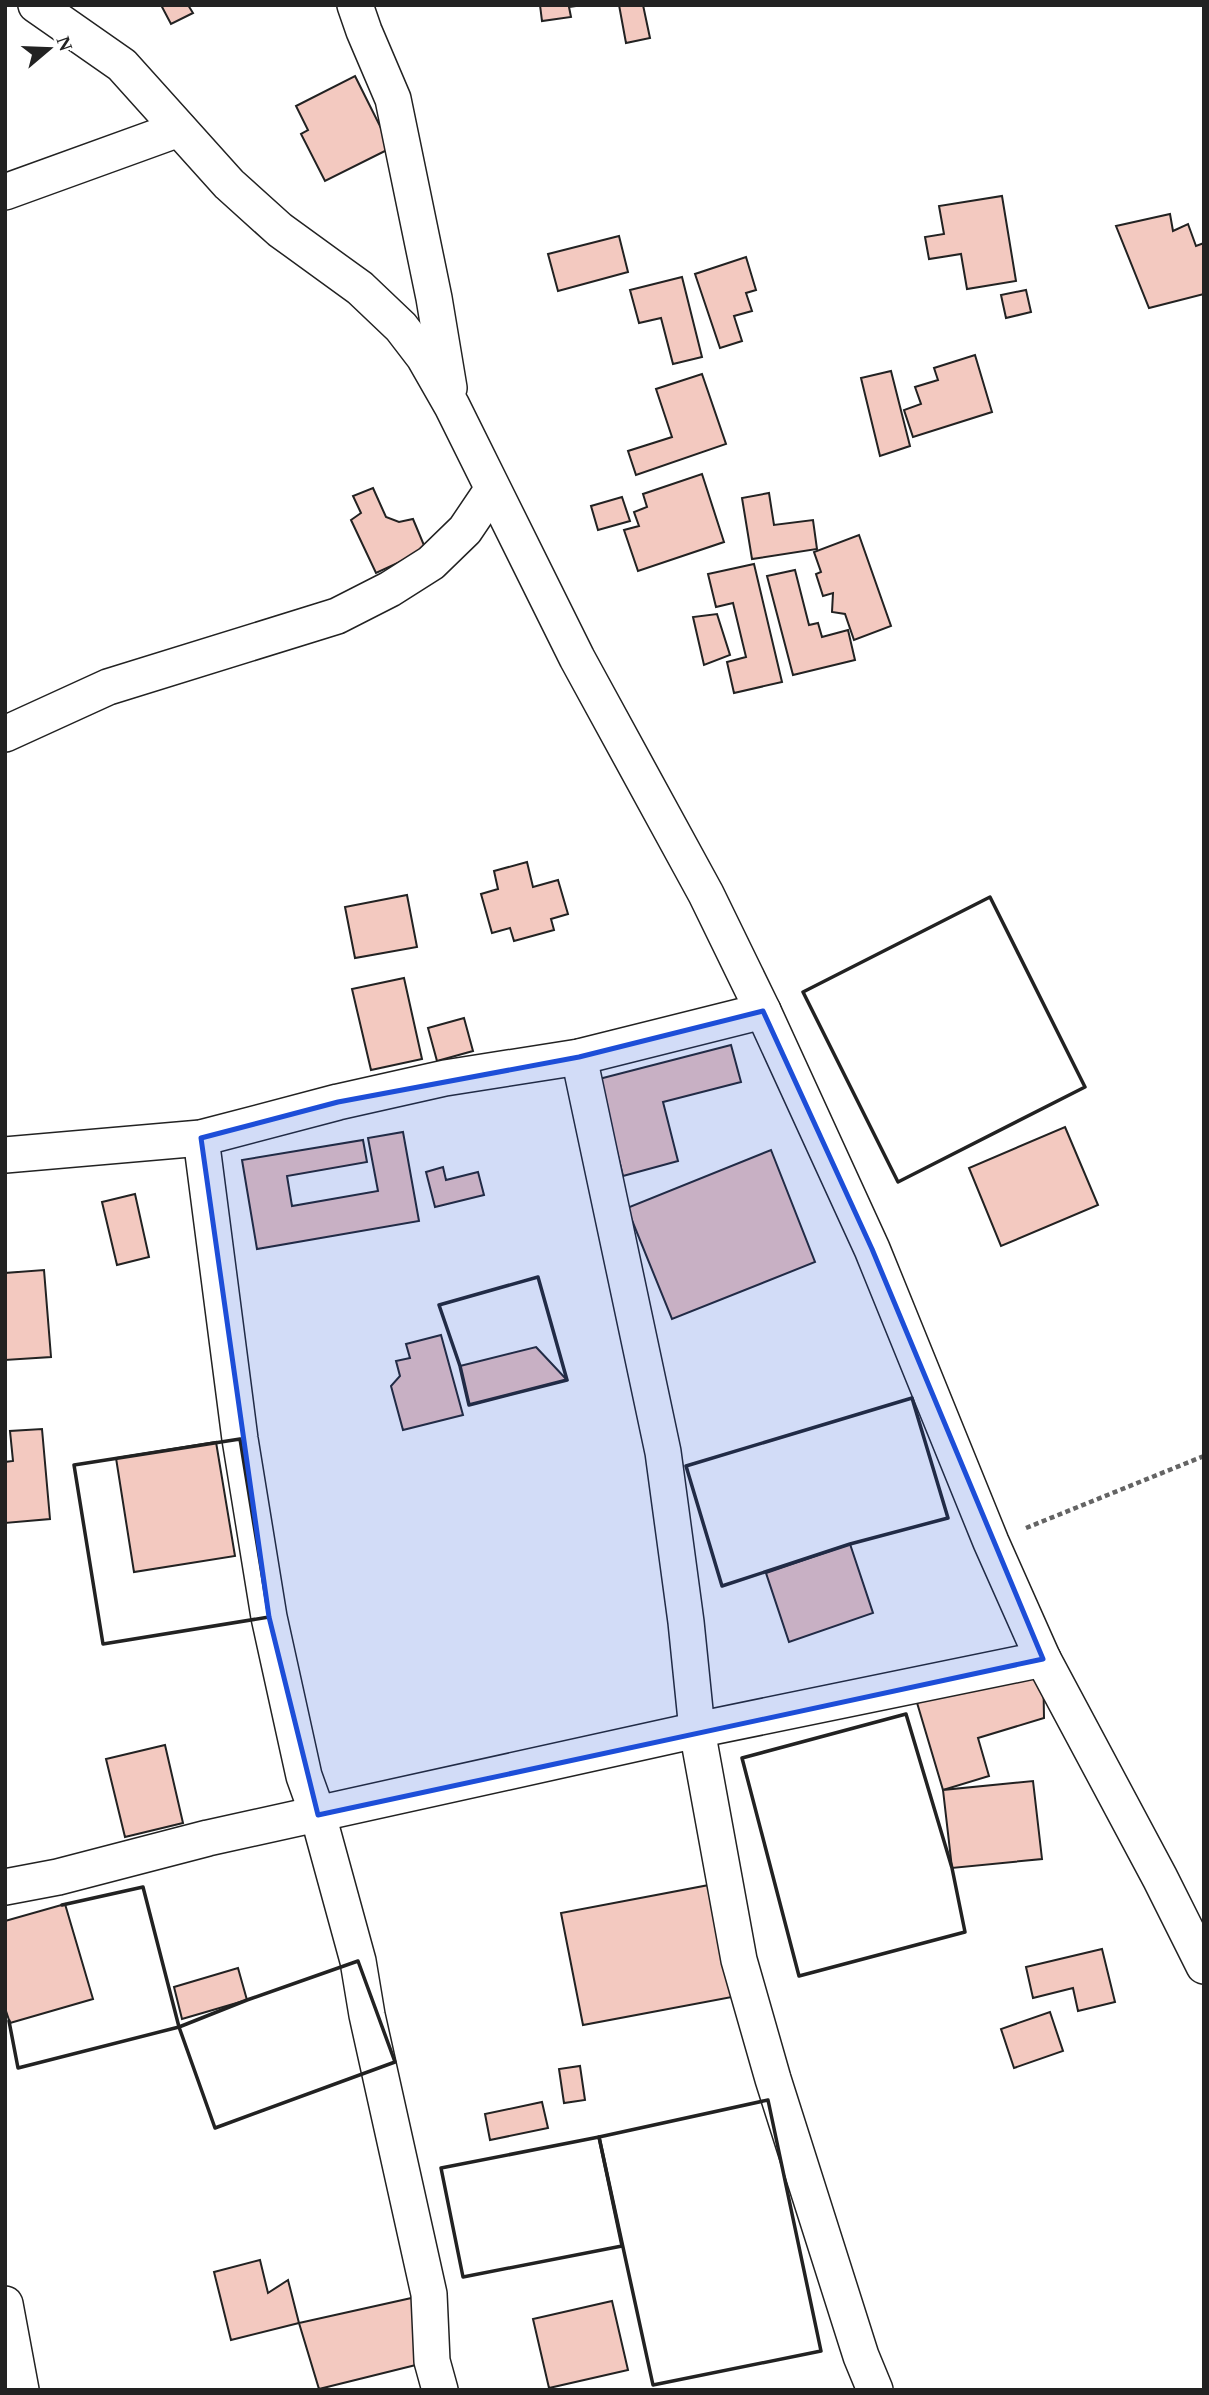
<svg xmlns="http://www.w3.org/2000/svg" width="1209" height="2395" font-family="Georgia,serif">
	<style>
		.building { fill: #f3c9c0; stroke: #222; stroke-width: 2 }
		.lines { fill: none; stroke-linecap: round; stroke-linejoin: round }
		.minor-casing { stroke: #222; stroke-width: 38 }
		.path { stroke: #646464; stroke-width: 4.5; stroke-dasharray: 5 3.5; stroke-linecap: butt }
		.minor { stroke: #fff; stroke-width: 35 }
		.wall { stroke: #222; stroke-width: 3.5 }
		.marked { fill: #1d4ed8; fill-opacity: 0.2; stroke: #1d4ed8; stroke-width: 5; stroke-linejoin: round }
	</style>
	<rect width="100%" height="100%" fill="#fff"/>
	<!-- building -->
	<g class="building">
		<path d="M161,5H188L193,13L171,24Z"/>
		<path d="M540,5H583L569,7L571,17L542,21Z"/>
		<path d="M619,5H643L650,38L626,43Z"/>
		<path d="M355,76L391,148L325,181L301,134L308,130L296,106Z"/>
		<path d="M1002,196L1016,281L967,289L961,254L929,259L925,237L944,234L939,206Z"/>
		<path d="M1170,214L1173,231L1188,224L1196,246L1204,243V294L1149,308L1116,226Z"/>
		<path d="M619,236L628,272L558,291L548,254Z"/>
		<path d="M746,257L756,290L746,293L752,311L734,316L742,341L720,348L695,274Z"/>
		<path d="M682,277L702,357L673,364L661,318L639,323L630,290Z"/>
		<path d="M1026,290L1031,312L1006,318L1001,295Z"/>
		<path d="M975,355L992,412L913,437L904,410L921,404L915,387L938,380L934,368Z"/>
		<path d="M891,371L910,446L880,456L861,378Z"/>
		<path d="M702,374L726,444L636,475L628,451L672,437L656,389Z"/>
		<path d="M702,474L724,542L638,571L624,530L639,526L634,512L647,507L643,494Z"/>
		<path d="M373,488L386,517L399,522L413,519L426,550L376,573L351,520L361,513L353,496Z"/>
		<path d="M769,493L774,525L813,520L817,549L752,559L742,498Z"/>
		<path d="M622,497L630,521L598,530L591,506Z"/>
		<path d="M859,535L891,626L854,640L845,614L832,612L833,593L823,596L816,574L821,572L814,552Z"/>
		<path d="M754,564L782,682L734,693L727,662L746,657L733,603L716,607L708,574Z"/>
		<path d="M795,570L809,625L818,623L822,637L848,630L855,660L793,675L767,576Z"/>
		<path d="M717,614L730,655L704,665L693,617Z"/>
		<path d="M527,862L533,887L558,880L568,914L551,919L554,930L514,941L510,928L492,933L481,894L498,889L494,871Z"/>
		<path d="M407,895L417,947L355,958L345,907Z"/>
		<path d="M404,978L422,1059L371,1070L352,989Z"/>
		<path d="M464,1018L473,1051L437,1061L428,1028Z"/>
		<path d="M731,1045L741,1082L663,1102L678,1161L623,1176L599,1079Z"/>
		<path d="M1065,1127L1098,1205L1001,1246L969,1168Z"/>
		<path d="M403,1132L419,1221L257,1249L242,1160L363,1140L367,1162L287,1176L292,1206L378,1191L368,1138Z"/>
		<path d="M771,1150L815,1262L672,1319L627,1208Z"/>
		<path d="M443,1167L446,1180L478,1172L484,1195L435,1207L426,1172Z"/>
		<path d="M135,1194L149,1257L117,1265L102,1202Z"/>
		<path d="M44,1270L51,1357L5,1360V1273Z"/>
		<path d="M441,1335L463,1415L403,1430L391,1386L400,1376L396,1361L410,1358L406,1344Z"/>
		<path d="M536,1347L567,1380L469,1405L460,1366Z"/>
		<path d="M42,1429L50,1519L5,1523V1462L13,1461L10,1431Z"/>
		<path d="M216,1442L235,1556L134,1572L116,1458Z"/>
		<path d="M850,1544L873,1613L789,1642L766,1573Z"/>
		<path d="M1043,1659L1044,1718L978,1738L989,1776L943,1790L915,1696Z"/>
		<path d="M165,1745L183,1823L125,1837L106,1759Z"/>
		<path d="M1033,1781L1042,1859L952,1868L943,1790Z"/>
		<path d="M709,1885L732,1997L583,2025L561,1913Z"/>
		<path d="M65,1904L93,1999L10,2023L5,2008V1921Z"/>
		<path d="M1102,1949L1115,2002L1078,2011L1073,1988L1033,1998L1026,1967Z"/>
		<path d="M238,1968L247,2000L182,2019L174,1987Z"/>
		<path d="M1050,2012L1063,2051L1014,2068L1001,2029Z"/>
		<path d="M580,2066L585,2100L564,2103L559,2069Z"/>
		<path d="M542,2102L548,2128L490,2140L485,2114Z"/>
		<path d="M260,2260L268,2293L288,2280L299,2323L231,2340L214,2272Z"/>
		<path d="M416,2297L432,2361L319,2389L299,2323Z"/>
		<path d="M612,2301L628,2370L549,2388L533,2319Z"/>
	</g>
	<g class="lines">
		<!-- minor casing -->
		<g class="minor-casing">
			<g id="minor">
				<path d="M36,5L122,65L229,184L280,230L360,288L401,327L424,357L452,406L577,658L706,894L763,1011L872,1249L991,1542L1043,1659L1160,1878L1204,1966"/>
				<path d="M355,5L364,31L393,99L434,298L449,388"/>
				<path d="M5,192L179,129"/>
				<path d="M5,734L108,687L337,616L390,589L431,563L465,530L492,490"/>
				<path d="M579,1057L663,1452L686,1622L697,1730L739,1960L773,2079L861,2356L875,2390"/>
				<path d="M201,1138L240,1439L269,1617L304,1776L318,1815L358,1961L367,2015L429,2294L432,2361L440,2390"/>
				<path d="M5,1155L201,1138L338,1102L445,1078L579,1057L763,1011"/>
				<path d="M5,1887L58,1877L208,1838L697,1730L1043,1659"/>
				<path d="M5,2304L21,2390"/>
			</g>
		</g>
		<!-- path -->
		<path class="path" d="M1026,1528L1204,1456"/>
		<!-- minor -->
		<use href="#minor" class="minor"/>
		<!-- wall -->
		<g class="wall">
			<path d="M990,897L1085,1087L898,1182L803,992Z"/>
			<path d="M538,1277L567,1380L469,1405L460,1366L439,1305Z"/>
			<path d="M912,1398L948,1518L850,1544L722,1586L686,1466Z"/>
			<path d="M240,1439L269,1617L103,1644L74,1465Z"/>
			<path d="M906,1714L952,1868L965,1932L799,1976L742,1758Z"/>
			<path d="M358,1961L395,2062L215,2128L179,2027L247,2000Z"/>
			<path d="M9,2021L18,2068L179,2027L143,1887L62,1905"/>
			<path d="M768,2100L821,2351L653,2385L599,2137Z"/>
			<path d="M599,2137L622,2246L463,2277L441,2168Z"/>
		</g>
	</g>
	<!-- marked area -->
	<path class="marked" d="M763,1011L872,1249L1043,1659L318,1815L269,1617L201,1138L338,1102L579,1057Z"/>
	<!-- border -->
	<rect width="1209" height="2395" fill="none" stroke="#222222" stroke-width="14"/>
	<!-- north arrow -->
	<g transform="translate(49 49) rotate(71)" stroke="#ffffff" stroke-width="5" paint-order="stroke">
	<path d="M0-5L12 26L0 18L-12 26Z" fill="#222222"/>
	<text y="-10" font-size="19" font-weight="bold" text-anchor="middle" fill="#222222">N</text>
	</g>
</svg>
